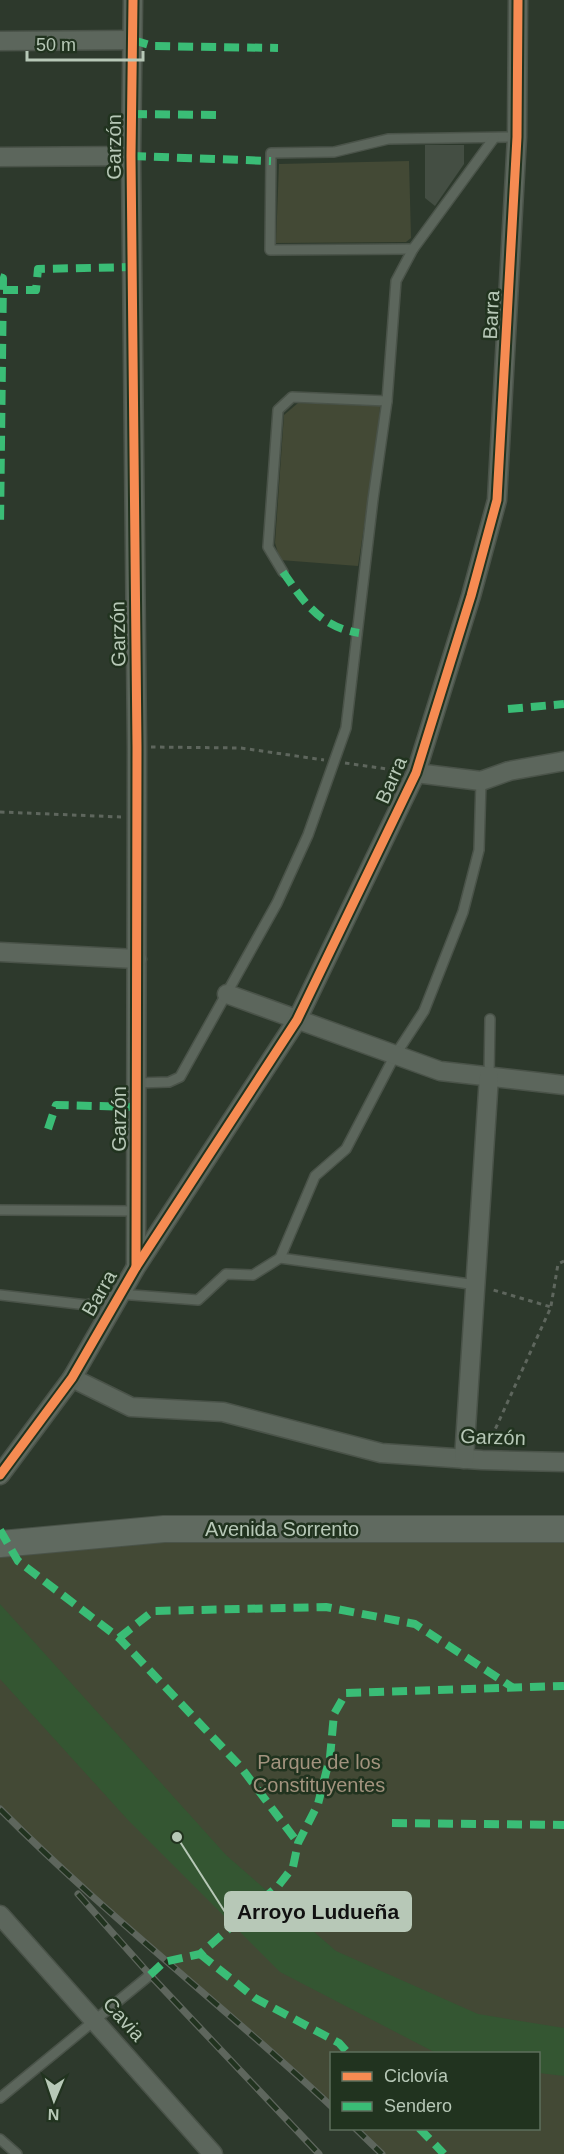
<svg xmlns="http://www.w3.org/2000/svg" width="564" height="2154" font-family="Arial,sans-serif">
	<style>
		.green { fill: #434935 }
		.water { fill: #345632 }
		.building { fill: #444e43 }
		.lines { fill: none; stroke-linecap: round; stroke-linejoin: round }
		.service-casing { stroke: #4a5349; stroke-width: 12 }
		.minor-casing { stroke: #4a5349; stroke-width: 21 }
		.secondary-casing { stroke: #4a5349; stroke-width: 28 }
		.path { stroke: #5e665d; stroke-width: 3; stroke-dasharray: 4.5 4.5; stroke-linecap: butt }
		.service { stroke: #5c665c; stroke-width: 9 }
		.minor { stroke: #5c665c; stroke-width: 18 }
		.secondary { stroke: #606a60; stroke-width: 26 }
		.rail-casing { stroke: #5e665d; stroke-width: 7 }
		.rail { stroke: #21331f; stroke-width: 4.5; stroke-dasharray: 14; stroke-linecap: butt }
		.quiet { stroke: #3abd76; stroke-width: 8; stroke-dasharray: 15 8; stroke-linecap: butt }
		.cycleway-casing { stroke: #21331f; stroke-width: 13 }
		.cycleway { stroke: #f68b52; stroke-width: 9 }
		.labels { text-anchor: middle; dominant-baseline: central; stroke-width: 5; stroke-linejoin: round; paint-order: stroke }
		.street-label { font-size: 20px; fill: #b7c8b7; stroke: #21331f }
		.park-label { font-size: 20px; fill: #a2937e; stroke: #21331f }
		.leader { fill: none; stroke: #b7c8b7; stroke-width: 2 }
		.callout-dot { fill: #b7c8b7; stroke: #21331f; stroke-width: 2 }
		.callout { fill: #b7c8b7; stroke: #b7c8b7; stroke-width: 2 }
		.callout-label { font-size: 21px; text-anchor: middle; font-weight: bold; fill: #111 }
	</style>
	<rect width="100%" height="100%" fill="#2d392c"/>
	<!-- green -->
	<g class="green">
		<path d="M409,161L411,238L406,242L276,243L279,164Z"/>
		<path d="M298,403L380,406L378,434L358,566L280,560L275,543L284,415Z"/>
		<path d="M564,1529V2154H382L355,2129L538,2128V2054H332L331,2107C223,2005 105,1915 0,1809V1544Z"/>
	</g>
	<!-- water -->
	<path class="water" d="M0,1604L226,1855L336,1951L478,2014L564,2028V2076L539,2073L538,2054L436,2053L280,1972L127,1819L0,1679Z"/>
	<!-- building -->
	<path class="building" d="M425,145H464V164L435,206L425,198Z"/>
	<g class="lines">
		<!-- service casing -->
		<g class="service-casing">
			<g id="service">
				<path d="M413,249L270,250L271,153L334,152L388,139L517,137"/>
				<path d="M283,572L268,547L278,410L292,397L387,401"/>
				<path d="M489,1076L490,1019"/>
				<path d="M137,1083L169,1082L180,1077L277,903L308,835L346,728L373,499L387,401L396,281L413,249L494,138"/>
				<path d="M0,1210L138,1211"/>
				<path d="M280,1258L477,1285"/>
				<path d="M0,1295L87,1305L119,1294L198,1300L226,1274L253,1275L280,1258L315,1176L346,1149L394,1057L424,1011L463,912L479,850L481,781"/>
				<path d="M0,2098L150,1975"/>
				<path d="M0,2139L17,2154"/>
			</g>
		</g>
		<!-- minor casing -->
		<g class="minor-casing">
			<g id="minor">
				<path d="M133,0L131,156L137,747L136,1265"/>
				<path d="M0,41L133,40"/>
				<path d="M0,157L131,156"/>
				<path d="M416,773L481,781L509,771L564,761"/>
				<path d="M0,952L137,959"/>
				<path d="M227,994L440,1071L564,1085"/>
				<path d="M72,1378L131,1407L223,1412L381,1453L482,1460L564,1462"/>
				<path d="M464,1459L489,1076"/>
				<path d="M0,1475L72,1378L136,1267L297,1020L416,773L471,596L497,500L517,137L518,0"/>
				<path d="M0,1915L213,2154"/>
			</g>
		</g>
		<!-- secondary casing -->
		<g class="secondary-casing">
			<path id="secondary" d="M0,1544L164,1529H564"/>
		</g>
		<!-- path -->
		<g class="path">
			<path d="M151,747L241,748L324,760"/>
			<path d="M345,763L401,771"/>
			<path d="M0,812L121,817"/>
			<path d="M551,1306L558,1264L564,1261"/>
			<path d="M488,1445L551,1307L490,1289"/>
		</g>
		<!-- service -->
		<use href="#service" class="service"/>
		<!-- minor -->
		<use href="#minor" class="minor"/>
		<!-- secondary -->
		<use href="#secondary" class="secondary"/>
		<!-- rail casing -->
		<g class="rail-casing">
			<g id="rail">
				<path d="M0,1809C105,1915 223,2005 332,2107"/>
				<path d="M78,1894L150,1975L319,2154"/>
				<path d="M355,2128L382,2154"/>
			</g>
		</g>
		<!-- rail -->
		<use href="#rail" class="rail"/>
		<!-- quiet -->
		<g class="quiet">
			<path d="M133,40L153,46L278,48"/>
			<path d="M132,114L223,115"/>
			<path d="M131,156L271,161"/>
			<path d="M0,277L3,278L0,525"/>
			<path d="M3,290H36L38,269L132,267"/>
			<path d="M283,572C304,602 320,627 359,633"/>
			<path d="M508,709L564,704"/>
			<path d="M48,1129L56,1105L137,1107"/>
			<path d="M0,1530L18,1561L119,1638L240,1766L298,1843"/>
			<path d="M119,1638L153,1611L326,1607L415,1624L512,1687"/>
			<path d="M392,1823L564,1825"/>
			<path d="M200,1954L255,1998L339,2043L349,2054"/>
			<path d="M150,1975L164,1962L200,1954L279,1885L293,1867L298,1843L318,1804L330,1757L334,1714L346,1693L564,1686"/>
			<path d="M419,2128L444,2154"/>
		</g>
		<!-- cycleway casing -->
		<g class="cycleway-casing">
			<g id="cycleway">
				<path d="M133,0L131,156L137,747L136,1267"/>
				<path d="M0,1475L72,1378L136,1267L297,1020L416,773L471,596L497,500L517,137L518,0"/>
			</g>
		</g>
		<!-- cycleway -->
		<use href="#cycleway" class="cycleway"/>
	</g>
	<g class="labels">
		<!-- street labels -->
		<g class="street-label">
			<text transform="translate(114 147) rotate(-90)">Garzón</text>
			<text transform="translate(491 315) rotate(-87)">Barra</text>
			<text transform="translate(118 634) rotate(-91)">Garzón</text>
			<text transform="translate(391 780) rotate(-66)">Barra</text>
			<text transform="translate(119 1119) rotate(-90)">Garzón</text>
			<text transform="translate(99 1293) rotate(-60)">Barra</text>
			<text transform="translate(493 1437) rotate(2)">Garzón</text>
			<text x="282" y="1529">Avenida Sorrento</text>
			<text transform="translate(124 2019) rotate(48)">Cavia</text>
		</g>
		<!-- park labels -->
		<g class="park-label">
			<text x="319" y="1762">Parque de los<tspan x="319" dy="23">Constituyentes</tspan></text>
		</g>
	</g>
	<!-- callouts -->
	<path class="leader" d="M177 1837L225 1912"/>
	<circle class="callout-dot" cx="177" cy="1837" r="6"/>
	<rect class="callout" x="225" y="1892" width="186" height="39" rx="6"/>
	<g class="callout-label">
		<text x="318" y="1919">Arroyo Ludueña</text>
	</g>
	<!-- legend -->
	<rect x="330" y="2052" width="210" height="78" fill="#21331f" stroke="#5d6f5c" stroke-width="1.5"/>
	<rect x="342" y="2072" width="30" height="9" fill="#f68b52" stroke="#5d6f5c" stroke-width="1.5"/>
	<text x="384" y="2082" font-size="18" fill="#b7c8b7">Ciclovía</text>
	<rect x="342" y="2102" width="30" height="9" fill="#3abd76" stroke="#5d6f5c" stroke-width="1.5"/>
	<text x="384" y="2112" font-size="18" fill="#b7c8b7">Sendero</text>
	<!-- north arrow -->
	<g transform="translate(54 2100) rotate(182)" stroke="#21331f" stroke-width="4.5" paint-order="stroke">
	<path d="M0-4.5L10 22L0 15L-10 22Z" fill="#b7c8b7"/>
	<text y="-9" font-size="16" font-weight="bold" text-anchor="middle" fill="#b7c8b7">N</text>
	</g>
	<!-- scale -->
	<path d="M27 51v9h116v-9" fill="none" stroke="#b7c8b7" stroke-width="3"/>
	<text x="36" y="51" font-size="18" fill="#b7c8b7" stroke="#21331f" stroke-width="4.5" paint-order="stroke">50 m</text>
</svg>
